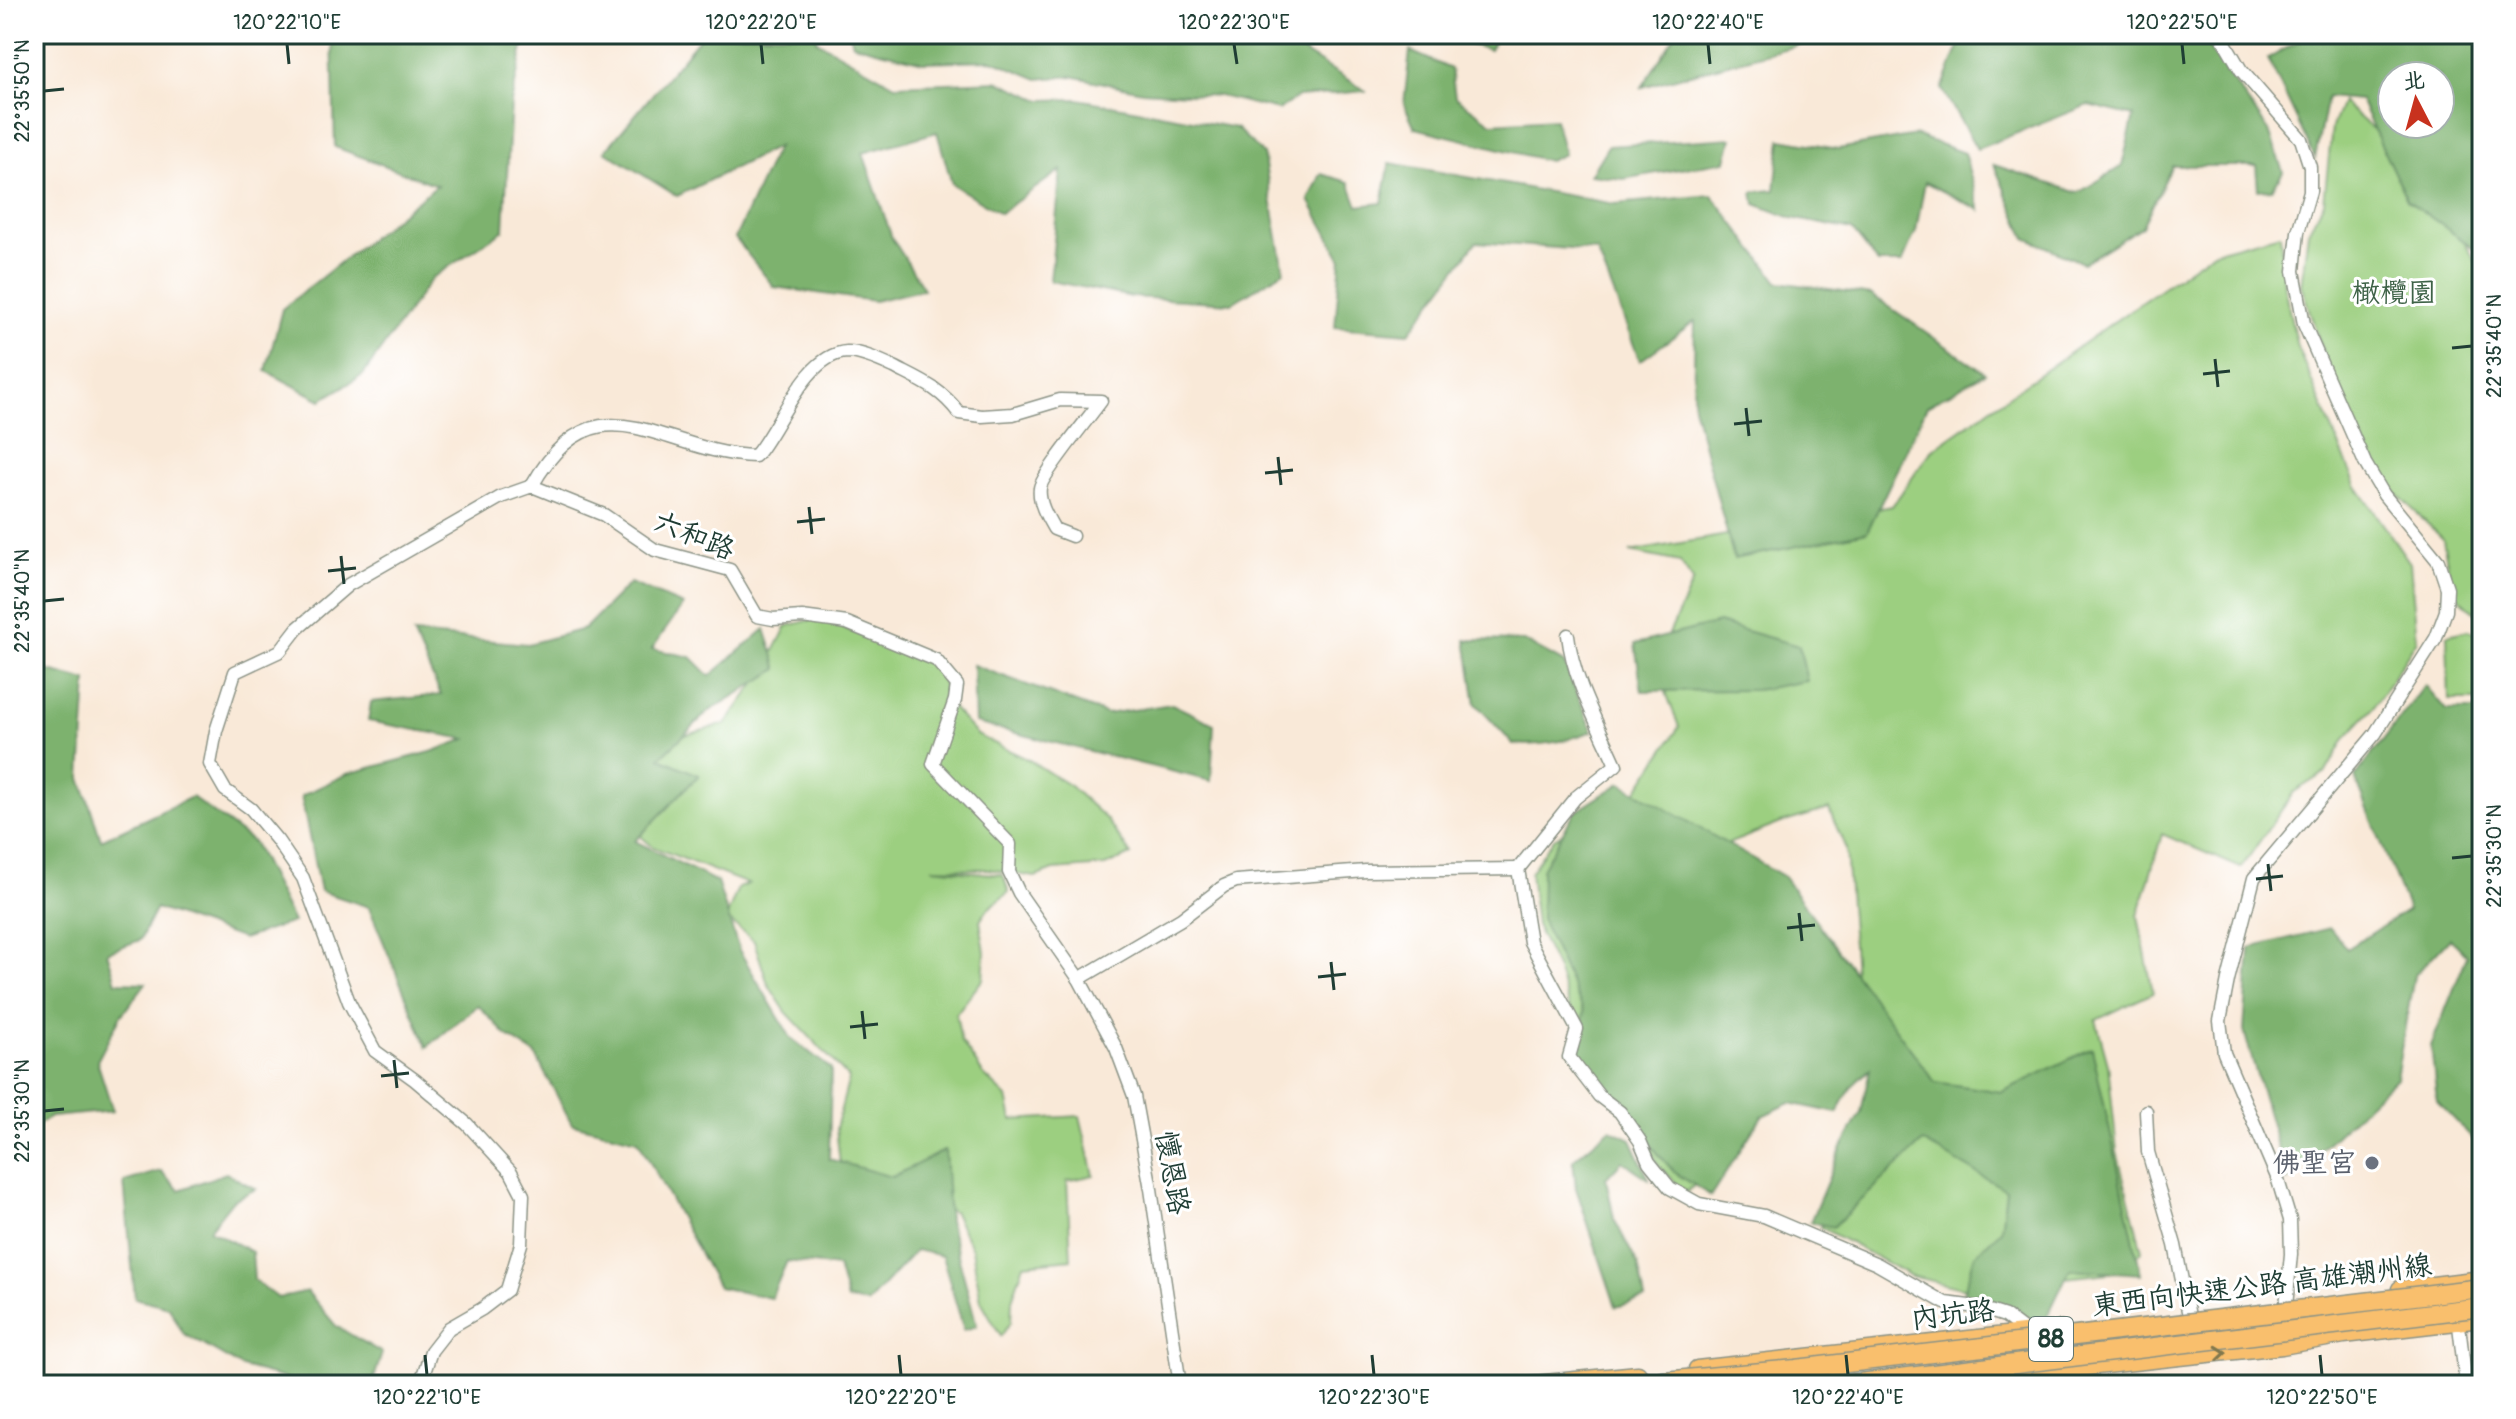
<svg xmlns="http://www.w3.org/2000/svg" width="2516" height="1419" font-family="Pangolin,'LXGW WenKai TC',sans-serif">
	<style>
		.green { fill: #9ccf80; stroke: #5e865a; stroke-width: 2 }
		.forest { fill: #7db26e; stroke: #4e7851; stroke-width: 2; fill-rule: evenodd }
		.lines { fill: none; stroke-linecap: round; stroke-linejoin: round }
		.minor-casing { stroke: #8c9386; stroke-width: 15 }
		.major-casing { stroke: #8c9386; stroke-width: 19 }
		.minor { stroke: #fff; stroke-width: 12 }
		.major { stroke: #f9bf6d; stroke-width: 16 }
		.highway-bridge-casing { stroke: #8c9386; stroke-width: 21; stroke-linecap: butt }
		.highway-bridge { stroke: #f9bf6d; stroke-width: 18 }
		.oneway { stroke: #81784e }
		.ticks { fill: none; stroke: #1f3d34; stroke-width: 3 }
		.worship-dot { fill: #6b7280; stroke: #fff; stroke-width: 3 }
		.labels { text-anchor: middle; dominant-baseline: central; stroke-width: 6; stroke-linejoin: round; paint-order: stroke }
		.shield { fill: #fff; stroke: #627771; stroke-width: 2 }
		.shield-label { font-size: 26px; font-weight: bold; fill: #1f3d34 }
		.park-label { font-size: 28px; fill: #3e6247; stroke: #fff }
		.street-label { font-size: 28px; fill: #1f3d34; stroke: #fff }
		.worship-label { font-size: 28px; fill: #5b616d; stroke: #fff; text-anchor: end }
		.neatline { fill: none; stroke: #1f3d34; stroke-width: 3 }
		.ticks-label { font-size: 20px; text-anchor: middle; fill: #1f3d34 }
	</style>
	<rect width="100%" height="100%" fill="#fff"/>
	<filter id="ink" filterUnits="userSpaceOnUse"><feTurbulence type="fractalNoise" baseFrequency=".0125" numOctaves="2"/><feDisplacementMap in="SourceGraphic" scale="16" xChannelSelector="R" yChannelSelector="G"/><feConvolveMatrix kernelMatrix="1 2 1 2 8 2 1 2 1" color-interpolation-filters="sRGB"/></filter>
	<filter id="wash" filterUnits="userSpaceOnUse"><feTurbulence type="fractalNoise" baseFrequency=".006" numOctaves="4" result="noise"/><feDisplacementMap in="SourceGraphic" scale="32" xChannelSelector="R" yChannelSelector="G"/><feGaussianBlur stdDeviation="1.8" result="paint"/><feColorMatrix in="noise" values="0 0 0 0 0 0 0 0 0 0 0 0 0 0 0 0 0 1.4 0 .05"/><feComposite in="paint" operator="in"/></filter>
	<g filter="url(#wash)">
		<rect width="100%" height="100%" fill="#f9e9d8"/>
		<!-- green -->
		<g class="green">
			<path d="M2342,102L2410,162L2460,234L2482,272V619L2452,591L2443,539L2385,482L2336,392L2301,285L2308,231L2324,202L2332,127Z"/>
			<path d="M2280,234L2284,286L2297,347L2356,485L2410,563L2417,640L2374,707L2346,737L2326,772L2294,792L2241,868L2162,834L2138,916L2153,993L2096,1020L2108,1064L2117,1152L2142,1251L2117,1272L2065,1278L2020,1302L1911,1276L1820,1227L1877,1152L1910,1098L1856,987L1846,849L1829,809L1781,823L1730,843L1715,912L1707,1173L1686,1193L1660,1167L1628,1112L1588,1065L1557,969L1536,925L1530,873L1554,838L1635,794L1679,727L1666,692L1719,670L1707,646L1669,634L1693,581L1680,562L1630,552L1892,506L1932,450L2213,252Z"/>
			<path d="M818,618L929,662L943,677L944,699L977,735L1029,760L1070,786L1106,819L1131,855L1105,866L1054,870L1035,877L988,869L932,868L1003,875L1009,892L988,909L980,921L985,952L983,979L956,1014L961,1041L983,1074L1007,1097L1012,1120L1080,1116L1094,1175L1067,1181L1071,1259L1024,1264L1012,1300L1011,1322L1001,1336L981,1301L972,1249L954,1213L935,1202L841,1172L836,1128L849,1078L786,1012L768,984L754,941L726,918L738,888L748,884L653,847L621,819L624,752L726,724L762,674L787,626Z"/>
			<path d="M2469,630L2482,636V700H2449L2447,635Z"/>
		</g>
		<!-- forest -->
		<g class="forest">
			<path d="M332,34H526L511,103L504,230L432,278L363,375L321,400L266,371L282,309L437,185L335,147Z"/>
			<path d="M703,34H816L817,41L895,85L998,81L1041,100L1078,99L1236,128L1263,154L1284,271L1232,303L1132,297L1050,281L1061,170L1000,213L952,184L937,132L863,153L892,238L924,289L874,301L774,287L735,238L777,147L677,196L605,151Z"/>
			<path d="M850,34H1244L1303,52L1366,91L1298,97L1278,110L1219,96L1142,91L1071,76L1038,79L992,60L923,62L853,44Z"/>
			<path d="M1435,34H1498L1490,50Z"/>
			<path d="M1676,34H1886L1806,43L1642,87Z"/>
			<path d="M1964,34H2199L2269,131L2283,172L2272,189L2258,190L2256,166H2172L2142,226L2083,263L2026,238L1994,165L2078,193L2122,166L2134,116L2088,105L1977,149L1942,89Z"/>
			<path d="M2311,34H2482V254L2407,200L2360,100L2327,97L2315,158L2268,59ZM2392,76H2440V124H2392Z"/>
			<path d="M1410,51L1451,69L1455,97L1492,123L1555,119L1564,154L1549,161L1415,128L1404,104Z"/>
			<path d="M1915,135L1964,153L1980,210L1925,182L1916,231L1902,263H1878L1852,230L1792,218L1755,204L1753,192L1775,190L1781,139L1838,149Z"/>
			<path d="M1732,138L1726,161L1623,179L1590,175L1608,146Z"/>
			<path d="M1390,163L1615,204L1712,195L1778,282L1872,295L1985,373L1927,406L1867,532L1734,559L1693,406L1695,321L1640,361L1597,251L1476,242L1409,333L1335,327L1341,258L1309,200L1321,174L1349,182L1358,206L1382,203Z"/>
			<path d="M630,583L683,605L652,649L691,657L710,676L765,629L778,669L708,712L660,758L699,775L635,841L717,882L739,950L791,1038L831,1069L829,1159L892,1177L945,1150L949,1221L977,1326L964,1330L942,1256L916,1250L867,1304L847,1300L838,1267L787,1261L771,1298L718,1287L638,1140L572,1124L535,1054L506,1035L478,1005L427,1047L369,907L320,891L301,796L347,774L431,752L466,739L368,721L371,702L441,695L413,634L528,644L584,629Z"/>
			<path d="M1718,623L1799,646L1807,681L1756,690L1642,691L1635,644Z"/>
			<path d="M1466,640L1524,641L1564,663L1593,731C1565,741 1542,747 1513,744L1476,704Z"/>
			<path d="M973,665L1106,714L1172,704L1214,724L1211,781L975,723Z"/>
			<path d="M46,670L87,681L81,778L101,840L192,797L254,843L293,922L243,939L156,908L140,940L107,952L116,982L146,983L120,1017L97,1061L113,1111L51,1117L34,1127V690Z"/>
			<path d="M2425,685L2446,710H2482V1143L2479,1145L2437,1101L2431,1046L2467,956L2450,938L2414,976L2396,1078L2287,1181L2244,1031L2250,948L2330,928L2347,949L2408,910L2355,777Z"/>
			<path d="M1621,783L1783,876L1935,1082L2002,1092L2092,1048L2141,1274L2070,1269L2047,1317L2022,1318L1962,1297L1975,1255L2001,1230L2006,1190L1923,1142L1833,1227L1810,1222L1841,1149L1861,1112L1870,1069L1852,1086L1837,1113L1790,1103L1762,1116L1711,1196L1674,1172L1578,1061L1584,1012L1541,919L1542,869L1574,813Z"/>
			<path d="M1610,1129L1631,1139L1649,1179L1622,1161L1606,1178L1614,1219L1638,1265L1645,1299L1616,1307L1576,1188L1573,1160Z"/>
			<path d="M161,1171L179,1190L226,1173L256,1189L233,1200L209,1230L252,1252L254,1280L278,1298L307,1291L336,1326L382,1353L372,1385L298,1382L242,1367L183,1333L169,1307L135,1298L124,1182Z"/>
		</g>
	</g>
	<g filter="url(#ink)">
		<g class="lines">
			<!-- minor casing -->
			<g class="minor-casing">
				<g id="minor">
					<path d="M2220,34L2241,70L2301,139L2310,167V191L2298,232L2294,271L2304,324L2365,463L2384,495L2438,561L2447,588L2446,611L2436,638L2375,734L2254,878L2228,980L2220,1021L2224,1053L2277,1177L2290,1220L2291,1254L2283,1338"/>
					<path d="M532,486C596,371 663,454 755,456C779,429 805,354 847,352C862,352 881,361 894,367C921,381 940,388 959,413L982,416L1013,414L1060,400L1101,401C1091,415 1041,476 1040,488C1038,502 1047,517 1054,529L1072,536"/>
					<path d="M1518,869L1530,942L1577,1029L1569,1057L1599,1096L1620,1112L1640,1141L1649,1162L1670,1188L1699,1204L1764,1216L1877,1264L1945,1303L1977,1307L2005,1316L2026,1332"/>
					<path d="M1518,869L1575,798L1616,765C1598,724 1573,680 1568,635"/>
					<path d="M1079,979L1181,919L1224,886L1236,881L1366,871L1518,869"/>
					<path d="M2146,1111L2148,1152L2175,1245L2189,1316"/>
					<path d="M2458,1317L2466,1385"/>
					<path d="M420,1385L431,1351L449,1328L482,1309L507,1290L521,1244L523,1195L511,1172L467,1124L415,1080L375,1051L349,1002L303,878L277,840L251,809L225,790L210,764L216,731L235,672L280,651L297,629L348,585L501,497L532,486L604,515L655,550L730,570L757,616L773,619L802,617L847,623L936,660L957,685L955,700L933,764L1010,844L1009,872L1019,893L1079,979L1116,1048L1134,1096L1151,1189L1180,1385"/>
				</g>
			</g>
			<!-- major casing -->
			<g class="major-casing">
				<g id="major">
					<path d="M2400,1289L2482,1279"/>
					<path d="M1697,1369L2059,1329"/>
					<path d="M1524,1385L1638,1374"/>
					<path d="M1921,1385L2282,1346L2344,1335L2482,1319"/>
				</g>
			</g>
			<!-- minor -->
			<use href="#minor" class="minor"/>
			<!-- major -->
			<use href="#major" class="major"/>
			<!-- highway-bridge casing -->
			<g class="highway-bridge-casing">
				<g id="highway-bridge">
					<path d="M1620,1385L1796,1369L2482,1288"/>
					<path d="M1843,1385L2482,1307"/>
				</g>
			</g>
			<!-- highway-bridge -->
			<use href="#highway-bridge" class="highway-bridge"/>
		</g>
		<!-- one-way arrows -->
		<defs><path id="oneway-chevron" d="M-2-3.5L2.5 0L-2 3.5" fill="none" stroke-width="1.6" stroke-linecap="round" stroke-linejoin="round" transform="scale(2)"/></defs>
		<use class="oneway" href="#oneway-chevron" transform="translate(2221 1353) rotate(-6)"/>
	</g>
	<!-- ticks -->
	<path class="ticks" d="M287,44L289,64M761,44L763,64M1234,44L1237,64M1708,44L1710,64M2182,44L2184,64M44,91L64,89M2452,348L2472,346M2215,359L2218,387M2203,374L2230,371M1746,408L1749,436M1734,424L1762,421M1278,457L1281,485M1265,473L1293,470M809,507L812,534M797,522L825,519M341,556L344,584M328,571L356,568M44,601L64,599M2452,858L2472,856M2268,864L2271,891M2256,879L2283,876M1799,913L1802,941M1787,928L1815,925M1331,962L1334,990M1318,977L1346,974M862,1011L865,1039M850,1027L878,1024M394,1060L397,1088M381,1076L409,1073M44,1111L64,1109M425,1355L427,1375M899,1355L901,1375M1372,1355L1374,1375M1846,1355L1848,1375M2320,1355L2322,1375"/>
	<!-- markers -->
	<circle class="worship-dot" cx="2372" cy="1163" r="8"/>
	<g class="labels">
		<!-- shield labels -->
		<rect class="shield" x="2029" y="1317" width="44" height="44" rx="6"/>
		<g class="shield-label">
			<text x="2051" y="1339">88</text>
		</g>
		<!-- park labels -->
		<g class="park-label">
			<text x="2394" y="293">橄欖園</text>
		</g>
		<!-- street labels -->
		<g class="street-label">
			<text transform="translate(694 536) rotate(22)">六和路</text>
			<text transform="translate(1172 1173) rotate(80)">懷恩路</text>
			<text transform="translate(2262 1286) rotate(-7)">東西向快速公路 高雄潮州線</text>
			<text transform="translate(1953 1315) rotate(-7)">內坑路</text>
		</g>
		<!-- worship labels -->
		<g class="worship-label">
			<text x="2356" y="1163">佛聖宮</text>
		</g>
	</g>
	<!-- margin -->
	<rect width="2516" height="1419" fill="none" stroke="#fff" stroke-width="88"/>
	<!-- north arrow -->
	<g transform="translate(2416 100) rotate(354)"><circle r="38" fill="#ffffff" stroke="#a5b1ae" stroke-width="2"/>
	<path d="M0-6L14 30L0 20L-14 30Z" fill="#c8321e"/>
	<text y="-12" font-size="22" font-weight="bold" text-anchor="middle" fill="#1f3d34">北</text>
	</g>
	<rect x="44" y="44" width="2428" height="1331" class="neatline"/>
	<g class="ticks-label">
		<text x="287" y="29">120°22'10"E</text>
		<text x="761" y="29">120°22'20"E</text>
		<text x="1234" y="29">120°22'30"E</text>
		<text x="1708" y="29">120°22'40"E</text>
		<text x="2182" y="29">120°22'50"E</text>
		<text transform="translate(22 91) rotate(-90)" y="7">22°35'50"N</text>
		<text transform="translate(2494 346) rotate(-90)" y="7">22°35'40"N</text>
		<text transform="translate(22 601) rotate(-90)" y="7">22°35'40"N</text>
		<text transform="translate(2494 856) rotate(-90)" y="7">22°35'30"N</text>
		<text transform="translate(22 1111) rotate(-90)" y="7">22°35'30"N</text>
		<text x="427" y="1404">120°22'10"E</text>
		<text x="901" y="1404">120°22'20"E</text>
		<text x="1374" y="1404">120°22'30"E</text>
		<text x="1848" y="1404">120°22'40"E</text>
		<text x="2322" y="1404">120°22'50"E</text>
	</g>
</svg>
